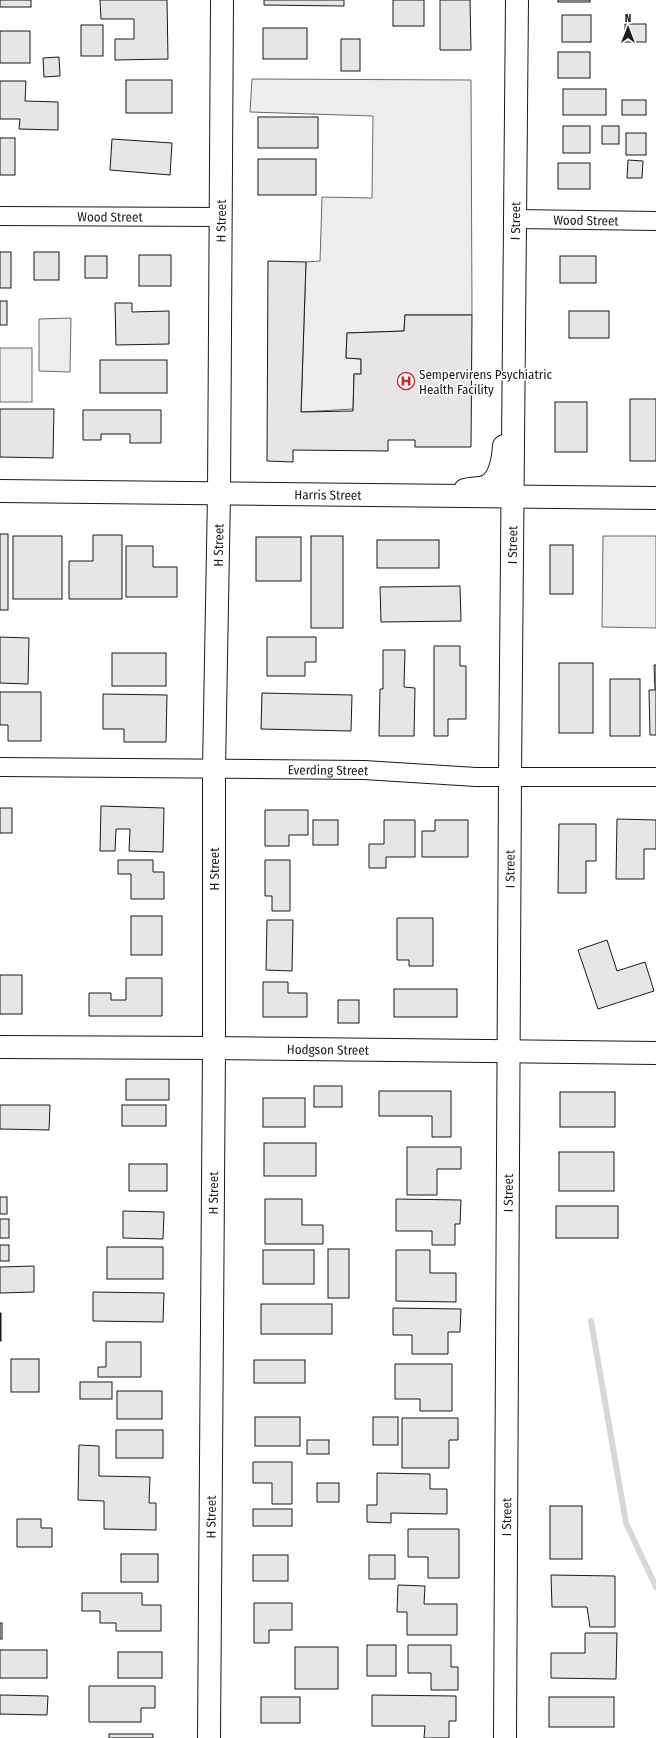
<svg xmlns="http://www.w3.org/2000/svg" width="656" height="1738" font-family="'Fira Sans Condensed',sans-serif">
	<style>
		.built { fill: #ededed; stroke: #6a6a6a }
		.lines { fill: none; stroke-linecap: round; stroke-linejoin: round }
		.stream { stroke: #d7d7d7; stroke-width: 6 }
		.building { fill: #e6e6e6; stroke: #1a1a1a }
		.street-casing { stroke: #1a1a1a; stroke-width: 20 }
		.secondary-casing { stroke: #1a1a1a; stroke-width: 24 }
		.street { stroke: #fff; stroke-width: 18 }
		.secondary { stroke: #fff; stroke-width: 22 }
		.labels { text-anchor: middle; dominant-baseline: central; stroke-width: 3; stroke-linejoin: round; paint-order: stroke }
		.street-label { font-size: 13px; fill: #1a1a1a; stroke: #fff }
		.poi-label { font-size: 13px; fill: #1a1a1a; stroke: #fff; text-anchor: start }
	</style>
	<rect width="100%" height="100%" fill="#fff"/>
	<!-- built -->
	<g class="built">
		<path d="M252,79L471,80L472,315H405L404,331L347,333L346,358L361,359V374H354L353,409L301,412L306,262L320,261L322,197L372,198L373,116L250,112Z"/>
		<path d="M71,318L70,372L39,371V319Z"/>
		<rect x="0" y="348" width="32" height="54"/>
		<path d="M603,536H656V628L602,627Z"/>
	</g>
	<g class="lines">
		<!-- stream -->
		<path class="stream" d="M591,1321L626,1523L656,1587"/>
	</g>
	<!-- building -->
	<g class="building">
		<rect x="0" y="0" width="31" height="7"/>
		<path d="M100,0H167L168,59L115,60V39H134V19H101Z"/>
		<path d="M264,0H344V6L264,5Z"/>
		<rect x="393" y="0" width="31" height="26"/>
		<path d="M440,0H470L471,50H440Z"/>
		<rect x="558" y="0" width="32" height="2"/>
		<rect x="562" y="15" width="29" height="27"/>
		<rect x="625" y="24" width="21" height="18"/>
		<rect x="81" y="25" width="22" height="31"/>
		<rect x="263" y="28" width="44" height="31"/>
		<rect x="0" y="31" width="30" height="32"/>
		<rect x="341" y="39" width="19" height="32"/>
		<rect x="558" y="52" width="32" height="26"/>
		<path d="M59,57L60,76L44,77L43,58Z"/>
		<rect x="126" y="80" width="46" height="33"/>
		<path d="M0,81H26L25,101L58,102V130L19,129L20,119H0Z"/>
		<rect x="563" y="89" width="43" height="26"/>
		<rect x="622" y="100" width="24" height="15"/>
		<rect x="258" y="117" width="60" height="31"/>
		<rect x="563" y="126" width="27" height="27"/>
		<rect x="602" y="126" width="17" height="18"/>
		<rect x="626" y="133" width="20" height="22"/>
		<rect x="0" y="138" width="15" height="37"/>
		<path d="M112,139L172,143L170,175L110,170Z"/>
		<rect x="258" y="159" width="58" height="36"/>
		<path d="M628,160L643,161L642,178H627Z"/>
		<rect x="558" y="163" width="32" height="26"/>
		<rect x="0" y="252" width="11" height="36"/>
		<rect x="34" y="252" width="25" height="28"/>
		<rect x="139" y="255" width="32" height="31"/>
		<rect x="85" y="256" width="22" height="22"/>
		<rect x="560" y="256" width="36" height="27"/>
		<path d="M268,261L306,262L301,412L353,411L354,374H361V359L346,358L347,333L404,331L405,315H472L471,447H415V440H388V451L293,450V462L267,461Z"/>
		<rect x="0" y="301" width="7" height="24"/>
		<path d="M115,303H132V312L169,311V344L116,345Z"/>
		<rect x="569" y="311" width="40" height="27"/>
		<rect x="100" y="360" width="67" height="33"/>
		<rect x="630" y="399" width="26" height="62"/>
		<rect x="555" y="402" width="32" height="50"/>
		<path d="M0,409H54L53,458L0,457Z"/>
		<path d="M83,410H161V443H130V434H101V440H83Z"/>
		<rect x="0" y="534" width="8" height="76"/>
		<path d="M93,535H122V599H69V561H93Z"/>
		<rect x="13" y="536" width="49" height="63"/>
		<rect x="311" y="536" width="32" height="92"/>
		<rect x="256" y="537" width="45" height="44"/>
		<rect x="377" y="540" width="62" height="28"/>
		<rect x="550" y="545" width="23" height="49"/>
		<path d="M126,546H153V567H177V597H126Z"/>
		<path d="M460,586L461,621L381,622L380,587Z"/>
		<path d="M0,637L29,638L28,684L0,683Z"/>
		<path d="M267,637H316V662H305V676H267Z"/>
		<path d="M434,646H460V666H466V719H448V736H434Z"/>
		<path d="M383,650H405L404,687L415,688L414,736H379L380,689H383Z"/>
		<rect x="112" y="653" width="54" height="33"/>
		<rect x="559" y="663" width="34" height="70"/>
		<path d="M654,665H656V735H650L649,690H655Z"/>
		<rect x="610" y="679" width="30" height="57"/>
		<path d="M0,692H41V741H8V725H0Z"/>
		<path d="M262,693L352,695L351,731L261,729Z"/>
		<path d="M103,694L167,695L166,742H124V729H103Z"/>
		<path d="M101,806L164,808L163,852L129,851L130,829H116L115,851H100Z"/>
		<rect x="0" y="808" width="12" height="25"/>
		<path d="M265,810H308V835H289V846H265Z"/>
		<path d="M617,819L656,820V849H644V879H616Z"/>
		<rect x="313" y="820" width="25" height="25"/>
		<path d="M384,820H415V857H386V868H369V844H384Z"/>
		<path d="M435,820H468V857H422V831H435Z"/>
		<path d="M559,824H596V861H586V893H558Z"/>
		<path d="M118,860H153V872H164V899H131V874H118Z"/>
		<path d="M265,860H290V911H272V896H265Z"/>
		<rect x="131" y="916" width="31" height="39"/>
		<path d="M397,918H433V966H409V960H397Z"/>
		<path d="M267,920H293L292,971L266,970Z"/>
		<path d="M607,940L617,971L645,962L654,991L598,1009L578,950Z"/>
		<rect x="0" y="975" width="22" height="39"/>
		<path d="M126,978H162V1016H89V993H111V1000H126Z"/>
		<path d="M263,982H288V993H307V1017H263Z"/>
		<rect x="394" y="989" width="63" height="28"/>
		<rect x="338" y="1000" width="21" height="23"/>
		<rect x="126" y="1079" width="43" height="21"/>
		<rect x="314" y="1086" width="28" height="21"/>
		<path d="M379,1091H451V1137H432V1116H379Z"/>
		<rect x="560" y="1092" width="55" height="35"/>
		<rect x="263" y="1098" width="42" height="29"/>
		<path d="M0,1105H50L49,1130L0,1129Z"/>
		<rect x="122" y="1105" width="44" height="21"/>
		<rect x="264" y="1143" width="52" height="33"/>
		<path d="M407,1147H461V1169H437V1195H407Z"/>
		<rect x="559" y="1152" width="55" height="39"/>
		<rect x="129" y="1164" width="38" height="27"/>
		<rect x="0" y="1197" width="7" height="17"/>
		<path d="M265,1199H302V1225H323V1244H265Z"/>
		<path d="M396,1199L461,1200L460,1224H455V1245H432V1231H396Z"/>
		<rect x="556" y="1206" width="62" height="32"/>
		<path d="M123,1211L164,1212L163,1239L123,1238Z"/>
		<rect x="0" y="1219" width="9" height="19"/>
		<rect x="0" y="1245" width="9" height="16"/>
		<rect x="107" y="1247" width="56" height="32"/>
		<rect x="328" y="1249" width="21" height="49"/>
		<rect x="263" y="1250" width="51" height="34"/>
		<path d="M396,1250H430V1273H456V1302L396,1301Z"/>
		<path d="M34,1266V1292L0,1293V1267Z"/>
		<path d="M93,1292L164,1293L163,1322L93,1321Z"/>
		<rect x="261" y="1304" width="71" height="30"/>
		<path d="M393,1308L461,1309L460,1332H448V1354H412V1335H393Z"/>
		<rect x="0" y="1313" width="1" height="28"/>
		<path d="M106,1342H141V1377H98V1367H106Z"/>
		<rect x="11" y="1359" width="28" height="33"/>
		<rect x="254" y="1360" width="51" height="23"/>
		<path d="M395,1364H452V1411H420V1399H395Z"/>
		<rect x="80" y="1382" width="32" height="17"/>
		<rect x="117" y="1391" width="45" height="28"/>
		<rect x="255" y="1417" width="45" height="29"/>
		<rect x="373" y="1417" width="25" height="28"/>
		<path d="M402,1418H458V1440H449V1468H402Z"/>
		<rect x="116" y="1430" width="47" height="28"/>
		<rect x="307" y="1440" width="22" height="14"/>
		<path d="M79,1445L99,1446V1476L150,1477L149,1503H156V1530L104,1529V1501L78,1500Z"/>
		<path d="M253,1462H292V1504H272V1483H253Z"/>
		<path d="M377,1473L430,1474V1489H447V1514L391,1513V1523L367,1522V1505H377Z"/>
		<rect x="317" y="1483" width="22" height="19"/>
		<rect x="550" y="1506" width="32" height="53"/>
		<rect x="253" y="1509" width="39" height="17"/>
		<path d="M17,1519H41V1528H52V1547H17Z"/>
		<path d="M408,1529H459V1578H428V1557H408Z"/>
		<rect x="121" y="1554" width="37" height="28"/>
		<rect x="253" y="1555" width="35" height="26"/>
		<rect x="369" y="1555" width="26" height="24"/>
		<path d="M551,1575L615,1576V1627H590L587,1607H552Z"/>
		<path d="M398,1585L425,1586L424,1604H457V1635H407V1612H397Z"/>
		<path d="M82,1593H142V1605H161V1631H116V1623H100V1611H82Z"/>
		<path d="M254,1603H292V1630H269V1643H254Z"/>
		<rect x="0" y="1623" width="2" height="16"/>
		<path d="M585,1633H617L616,1679L551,1678V1653H585Z"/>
		<rect x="367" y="1645" width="29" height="31"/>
		<path d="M408,1645H451V1667H458V1690H431V1673H408Z"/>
		<rect x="295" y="1647" width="43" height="42"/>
		<rect x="0" y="1650" width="47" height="28"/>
		<rect x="118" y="1652" width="44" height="26"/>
		<path d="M89,1686H155V1708H141V1722H89Z"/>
		<path d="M0,1695L48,1696L47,1715L0,1714Z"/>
		<path d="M372,1695L456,1696V1721H449V1738H424L425,1726H372Z"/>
		<rect x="261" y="1697" width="39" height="26"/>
		<rect x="549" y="1697" width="65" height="30"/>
		<rect x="109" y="1734" width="44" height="4"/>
	</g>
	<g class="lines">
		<!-- street casing -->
		<g class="street-casing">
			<g id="street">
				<path id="s1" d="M0,216L220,217"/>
				<path id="s2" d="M516,219L656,221"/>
				<path id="s3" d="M0,767L364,770L476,777H656"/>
			</g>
		</g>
		<!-- secondary casing -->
		<g class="secondary-casing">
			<g id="secondary">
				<path d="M465,490C471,488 481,489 487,486C500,479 503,460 504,446"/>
				<path id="s4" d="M0,491L656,498"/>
				<path id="s5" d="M0,1047L214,1048L656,1053"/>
				<path id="s6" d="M209,1738L214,1048V769L219,494L222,0"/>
				<path id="s7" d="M505,1738L510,777L517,0"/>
			</g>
		</g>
		<!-- street -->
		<use href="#street" class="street"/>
		<!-- secondary -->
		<use href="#secondary" class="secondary"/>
	</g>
	<!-- icons -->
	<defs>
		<g id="hospital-ring" transform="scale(0.9)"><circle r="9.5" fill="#fff" stroke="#c62828" stroke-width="1.5"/><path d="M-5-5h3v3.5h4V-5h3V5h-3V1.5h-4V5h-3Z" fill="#c62828"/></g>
	</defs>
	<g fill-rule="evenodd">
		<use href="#hospital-ring" x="406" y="381"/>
	</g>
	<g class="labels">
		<!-- street labels -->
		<g class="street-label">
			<text stroke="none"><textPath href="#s1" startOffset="110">Wood Street</textPath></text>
			<text stroke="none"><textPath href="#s2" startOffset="70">Wood Street</textPath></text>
			<text stroke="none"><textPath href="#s6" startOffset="1517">H Street</textPath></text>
			<text stroke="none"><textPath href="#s7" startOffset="1517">I Street</textPath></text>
			<text stroke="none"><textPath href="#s4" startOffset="328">Harris Street</textPath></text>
			<text stroke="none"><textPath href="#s6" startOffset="1193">H Street</textPath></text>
			<text stroke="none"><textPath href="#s7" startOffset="1193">I Street</textPath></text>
			<text stroke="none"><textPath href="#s3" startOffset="328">Everding Street</textPath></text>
			<text transform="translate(214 869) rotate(-90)">H Street</text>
			<text stroke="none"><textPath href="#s7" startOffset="869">I Street</textPath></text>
			<text stroke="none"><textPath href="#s5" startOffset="328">Hodgson Street</textPath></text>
			<text stroke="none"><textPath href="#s6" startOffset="545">H Street</textPath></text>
			<text stroke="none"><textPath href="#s7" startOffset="545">I Street</textPath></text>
			<text stroke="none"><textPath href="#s6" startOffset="221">H Street</textPath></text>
			<text stroke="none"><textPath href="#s7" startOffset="221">I Street</textPath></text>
		</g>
		<!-- poi labels -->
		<g class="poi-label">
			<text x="419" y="374">Sempervirens Psychiatric<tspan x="419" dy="15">Health Facility</tspan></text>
		</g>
	</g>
	<!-- north arrow -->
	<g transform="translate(628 28)" stroke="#ffffff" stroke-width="3" paint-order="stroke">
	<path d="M0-3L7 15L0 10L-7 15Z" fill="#1a1a1a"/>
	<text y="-6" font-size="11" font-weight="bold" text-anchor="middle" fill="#1a1a1a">N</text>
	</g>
</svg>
